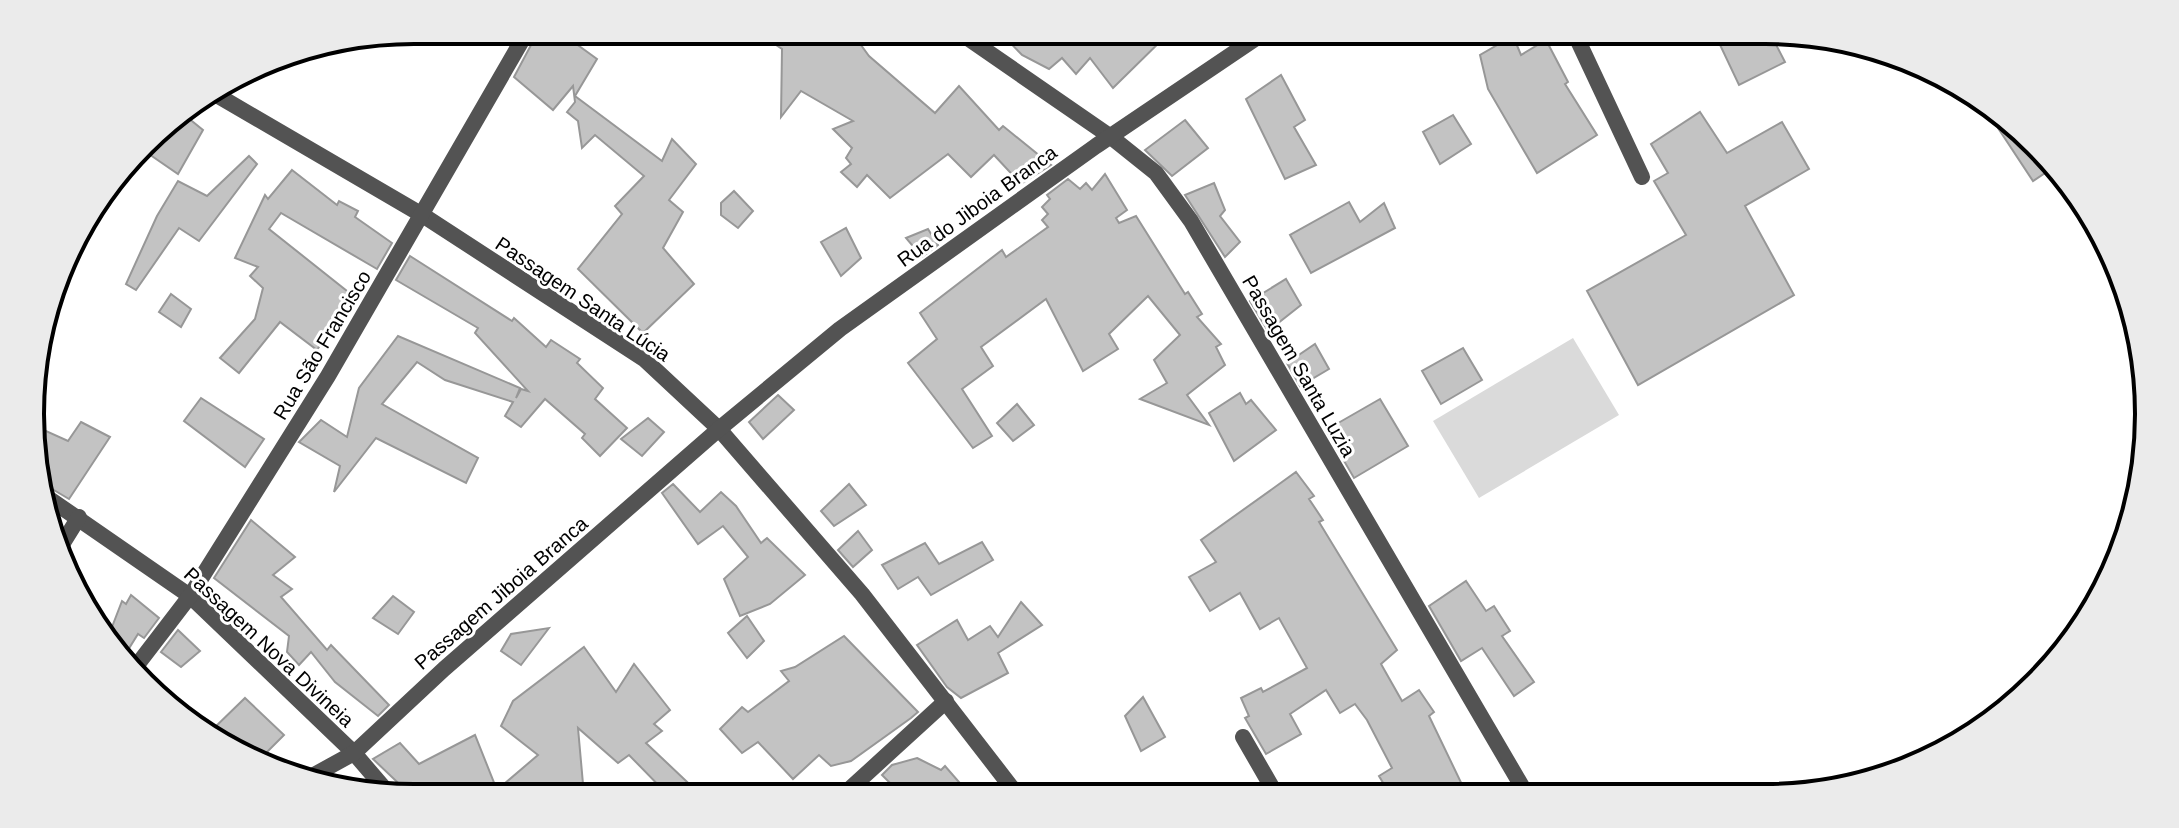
<svg xmlns="http://www.w3.org/2000/svg" width="2179" height="828" font-family="Helvetica,sans-serif">
	<style>
		.pitch { fill: #dadada }
		.building { fill: #c3c3c3; stroke: #979797; stroke-width: 2 }
		.lines { fill: none; stroke-linecap: round; stroke-linejoin: round }
		.street { stroke: #535353; stroke-width: 16 }
		.labels { text-anchor: middle; dominant-baseline: central; stroke-width: 6; stroke-linejoin: round; paint-order: stroke }
		.street-label { font-size: 20px; fill: #000; stroke: #fff }
		.rim { fill: none; stroke: #000; stroke-width: 4 }
	</style>
	<rect width="100%" height="100%" fill="#fff"/>
	<!-- pitch -->
	<path class="pitch" d="M1573,338L1619,415L1479,498L1433,421Z"/>
	<!-- building -->
	<g class="building">
		<path d="M539,30H557L597,59L575,96L662,161L672,139L696,164L669,200L683,212L663,248L694,284L643,333L578,269L622,214L615,206L644,176L595,135L582,148L578,121L567,112L575,102L573,86L553,110L514,77Z"/>
		<path d="M754,30H850L869,56L935,113L959,86L999,130L1003,126L1051,165L1021,184L994,155L971,177L948,154L890,198L867,175L857,187L841,172L851,164L846,158L852,148L833,129L853,121L801,91L781,117L782,49Z"/>
		<path d="M998,30H1172L1113,88L1090,58L1076,74L1062,58L1049,69L1022,55Z"/>
		<path d="M1713,30L1769,31L1785,62L1739,85Z"/>
		<path d="M1513,36L1521,55L1546,40L1568,82L1565,84L1597,135L1537,173L1488,89L1480,55Z"/>
		<path d="M1281,75L1305,120L1294,127L1316,165L1285,179L1246,99Z"/>
		<path d="M1700,112L1727,153L1782,122L1809,169L1745,206L1794,295L1638,385L1587,291L1686,235L1654,181L1668,173L1651,144Z"/>
		<path d="M182,113L203,130L178,174L146,152L165,122Z"/>
		<path d="M1453,115L1471,144L1440,164L1423,132Z"/>
		<path d="M1185,120L1208,148L1172,176L1145,150Z"/>
		<path d="M2009,120L2051,169L2033,181L1998,128Z"/>
		<path d="M249,156L257,164L199,241L179,228L136,290L126,284L157,216L178,181L207,196Z"/>
		<path d="M292,170L337,205L339,201L358,211L355,217L392,243L377,269L281,213L269,229L352,295L317,350L280,322L239,373L220,358L255,319L263,288L250,276L258,267L235,258L265,195L268,199Z"/>
		<path d="M1105,174L1127,210L1116,218L1119,223L1136,216L1185,294L1188,292L1202,314L1197,317L1221,344L1216,347L1225,365L1187,395L1209,425L1140,399L1167,383L1154,360L1180,335L1148,296L1109,334L1118,349L1083,371L1046,299L981,347L993,366L962,389L992,436L973,448L908,363L937,339L920,313L1002,250L1006,257L1048,227L1042,220L1048,214L1042,207L1050,199L1047,195L1068,179L1080,189L1086,183L1092,190Z"/>
		<path d="M1214,183L1225,210L1220,216L1240,242L1225,257L1185,195Z"/>
		<path d="M734,191L753,211L738,228L721,215V203Z"/>
		<path d="M1349,202L1360,222L1384,203L1395,228L1311,273L1290,235Z"/>
		<path d="M846,228L861,258L841,276L821,242Z"/>
		<path d="M928,229L938,245L922,257L906,238Z"/>
		<path d="M410,256L512,321L514,318L546,347L551,340L580,359L577,363L603,388L595,399L627,428L600,456L582,438L585,434L545,399L521,427L505,416L513,402L445,380L417,362L382,404L478,458L466,483L376,438L334,492L340,466L299,442L321,420L347,437L359,388L398,336L520,388L516,398L521,389L528,391L475,333L478,328L396,280Z"/>
		<path d="M1286,279L1301,305L1268,331L1250,301Z"/>
		<path d="M171,294L191,309L181,327L159,312Z"/>
		<path d="M1315,344L1329,369L1300,386L1287,363Z"/>
		<path d="M1463,348L1482,380L1441,404L1422,371Z"/>
		<path d="M1240,393L1246,404L1251,400L1276,430L1234,461L1209,413Z"/>
		<path d="M778,395L794,410L763,439L749,422Z"/>
		<path d="M201,398L264,439L245,467L184,421Z"/>
		<path d="M1380,399L1408,446L1354,478L1326,430Z"/>
		<path d="M1017,404L1034,425L1013,441L997,423Z"/>
		<path d="M648,418L664,432L642,456L621,439Z"/>
		<path d="M81,422L110,437L69,499L37,480L35,426L68,441Z"/>
		<path d="M1296,472L1314,496L1309,499L1323,520L1319,522L1397,650L1381,664L1402,701L1419,690L1434,712L1429,716L1467,795L1391,796L1379,776L1392,768L1367,720L1355,704L1340,713L1326,690L1290,714L1301,734L1266,754L1245,718L1249,716L1241,698L1261,688L1263,692L1307,668L1279,618L1260,629L1240,593L1210,611L1189,577L1216,562L1201,540Z"/>
		<path d="M673,484L700,512L721,492L736,506L761,543L767,538L805,575L770,604L740,616L724,579L748,557L723,526L698,544L662,493Z"/>
		<path d="M849,484L866,505L834,526L821,511Z"/>
		<path d="M251,520L295,557L273,575L292,589L281,597L327,650L331,645L389,705L378,716L335,682L311,652L299,665L287,652L289,636L214,578Z"/>
		<path d="M858,531L872,550L853,567L838,550Z"/>
		<path d="M982,542L993,560L931,595L918,577L898,589L882,565L925,543L939,564Z"/>
		<path d="M1466,581L1486,611L1494,606L1510,631L1502,636L1534,682L1514,696L1482,648L1461,661L1429,606Z"/>
		<path d="M131,595L159,618L144,638L138,634L123,658L107,640L122,601L126,604Z"/>
		<path d="M393,596L414,612L398,634L373,618Z"/>
		<path d="M1021,602L1042,625L998,653L1008,673L961,698L947,687L917,645L957,620L968,640L990,626L998,637Z"/>
		<path d="M747,616L764,641L747,658L728,633Z"/>
		<path d="M549,628L521,665L501,651L511,634Z"/>
		<path d="M178,630L200,651L181,667L161,652Z"/>
		<path d="M844,636L918,712L911,718L851,761L831,766L819,755L793,779L758,742L742,753L720,729L742,707L748,712L789,681L781,671L795,667Z"/>
		<path d="M584,647L616,692L634,664L670,710L654,724L662,731L646,743L703,797H670L629,755L618,763L578,728L583,784L565,798H517L465,784L448,798H414L373,759L400,743L419,764L475,735L497,790L538,755L501,726L513,701Z"/>
		<path d="M1143,697L1165,737L1141,751L1125,716Z"/>
		<path d="M245,698L284,735L261,758L213,729Z"/>
		<path d="M917,758L941,770L945,766L972,797H904L882,775L892,765Z"/>
	</g>
	<g class="lines">
		<!-- street -->
		<g class="street">
			<path d="M956,30L1111,137L1156,173L1191,221L1527,795"/>
			<path d="M1573,30L1642,177"/>
			<path d="M215,94L424,216L644,359L719,429L862,594L1019,797"/>
			<path d="M38,491L190,596L354,753L390,795"/>
			<path d="M61,546L79,517"/>
			<path d="M134,669L190,596L328,376L528,30"/>
			<path d="M1243,737L1277,796"/>
			<path d="M305,780L354,753L444,669L719,429L840,329L1096,146L1268,30"/>
			<path d="M841,797L946,701"/>
		</g>
	</g>
	<g class="labels">
		<!-- street labels -->
		<g class="street-label">
			<text transform="translate(977 206) rotate(-36)">Rua do Jiboia Branca</text>
			<text transform="translate(583 299) rotate(34)">Passagem Santa Lúcia</text>
			<text transform="translate(322 345) rotate(-59)">Rua São Francisco</text>
			<text transform="translate(1299 366) rotate(60)">Passagem Santa Luzia</text>
			<text transform="translate(501 593) rotate(-41)">Passagem Jiboia Branca</text>
			<text transform="translate(269 647) rotate(43)">Passagem Nova Divineia</text>
		</g>
	</g>
	<!-- crop -->
	<path d="M0 0H2179V828H0ZM414 44H1765A370 370 0 0 1 2135 414V414A370 370 0 0 1 1765 784H414A370 370 0 0 1 44 414V414A370 370 0 0 1 414 44Z" fill="#ebebeb" fill-rule="evenodd"/>
	<path class="rim" d="M414 44H1765A370 370 0 0 1 2135 414V414A370 370 0 0 1 1765 784H414A370 370 0 0 1 44 414V414A370 370 0 0 1 414 44Z"/>
</svg>
